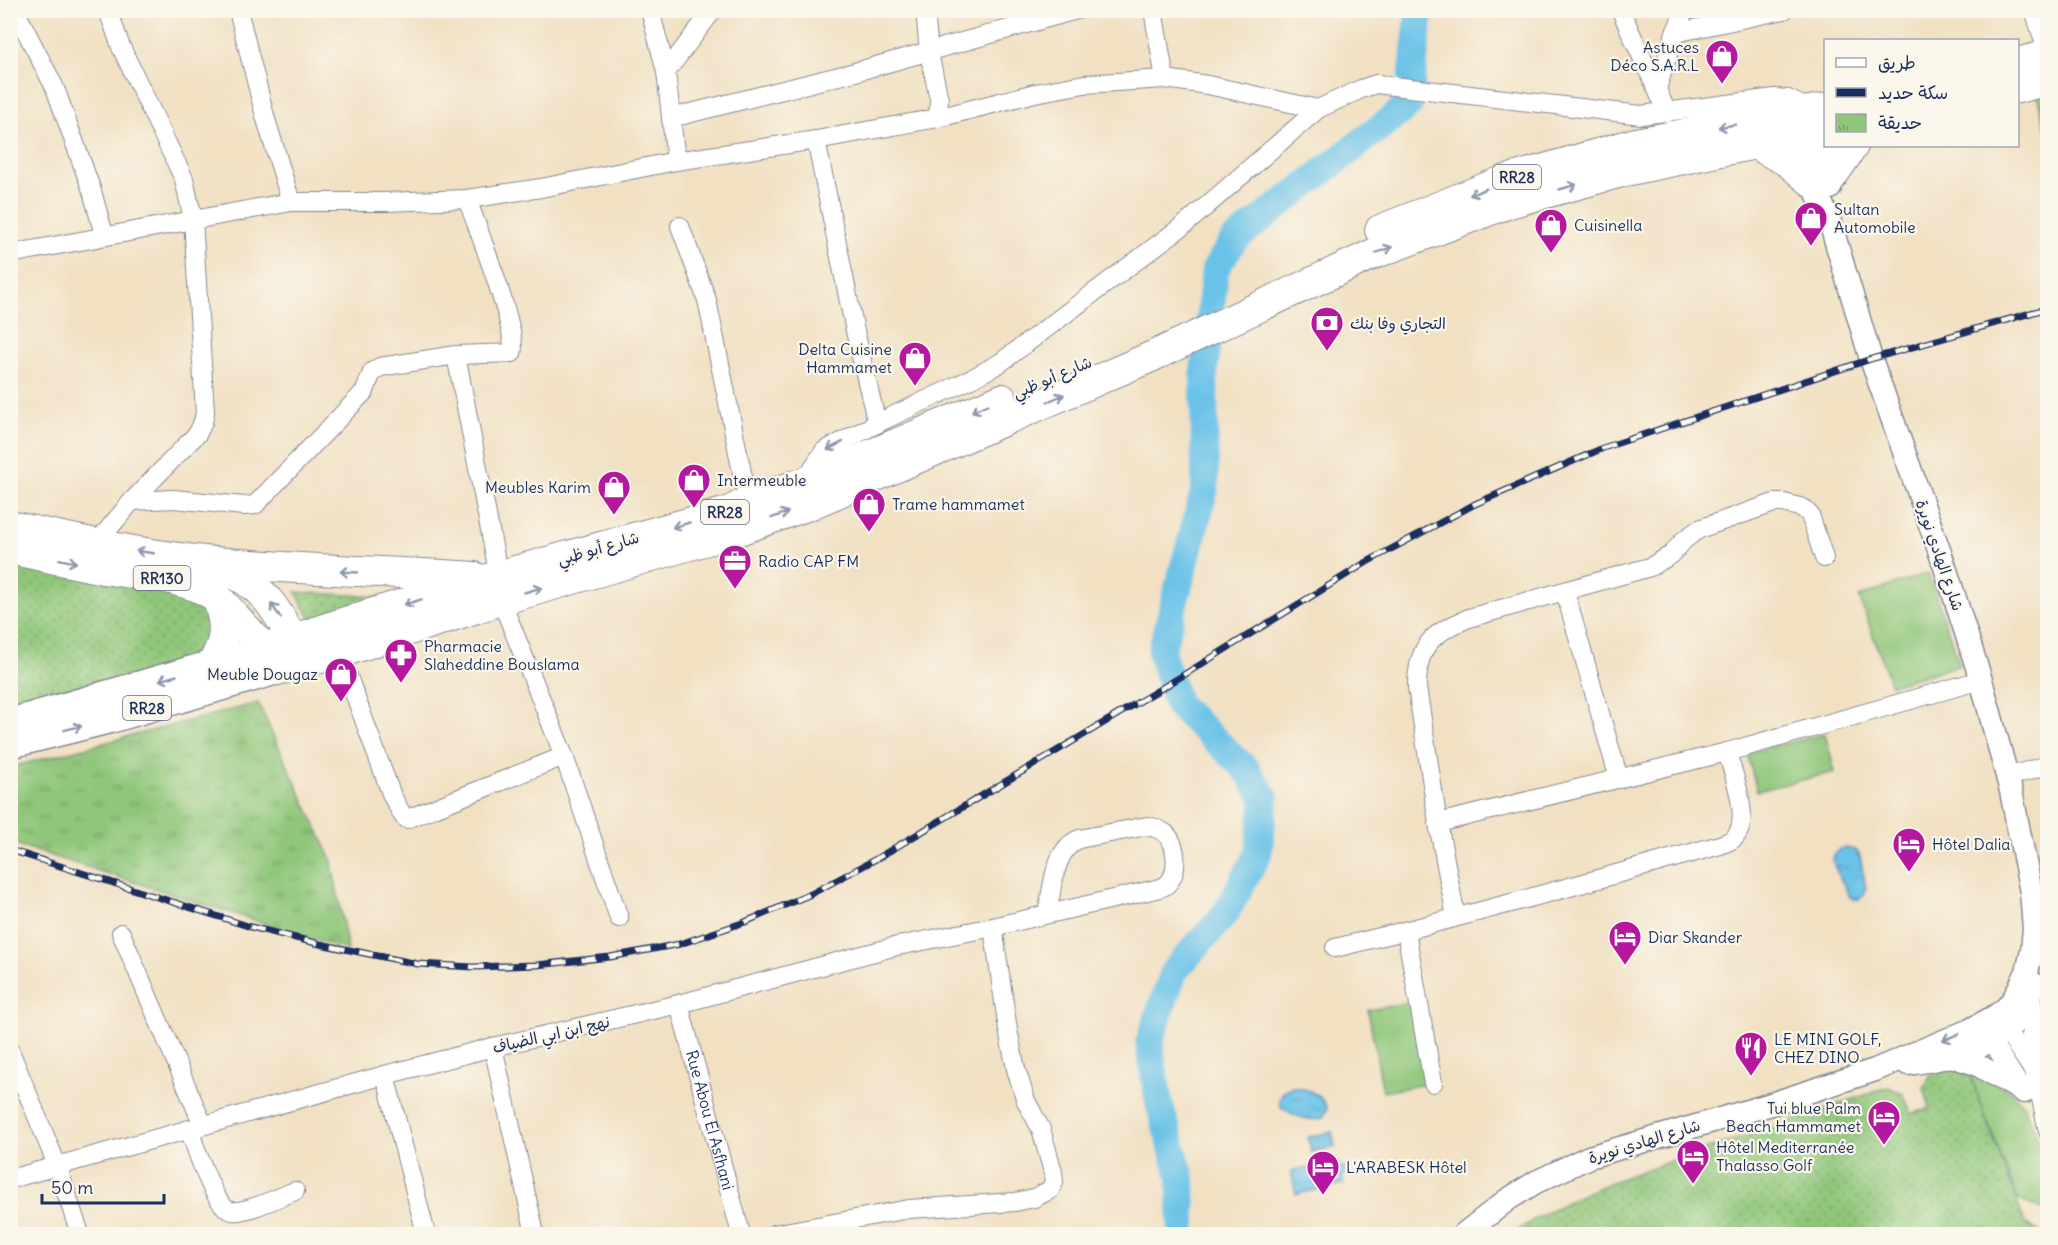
<svg xmlns="http://www.w3.org/2000/svg" width="2058" height="1245" font-family="Delius,'Playpen Sans Arabic',sans-serif">
	<style>
		.grass { fill: #8fc679; stroke: #557a6c; stroke-width: 1.5 }
		.park { fill: url(#park-tufts); stroke: #557a6c; stroke-width: 1.5 }
		.garden { fill: url(#garden-dots); stroke: #557a6c; stroke-width: 1.5 }
		.water { fill: url(#water-ripples); stroke: #4378a3; stroke-width: 1.5 }
		.lines { fill: none; stroke-linecap: round; stroke-linejoin: round }
		.river { stroke: #6bc2e8; stroke-width: 28 }
		.minor-casing { stroke: #868890; stroke-width: 20 }
		.tertiary-casing { stroke: #868890; stroke-width: 25 }
		.primary-casing { stroke: #868890; stroke-width: 31 }
		.trunk-casing { stroke: #868890; stroke-width: 32 }
		.minor { stroke: #fff; stroke-width: 18 }
		.tertiary { stroke: #fff; stroke-width: 22 }
		.primary { stroke: #fff; stroke-width: 28 }
		.trunk { stroke: #fff; stroke-width: 30 }
		.rail-casing { stroke: #1b2f5e; stroke-width: 7 }
		.rail { stroke: #fbf7ec; stroke-width: 4.5; stroke-dasharray: 14; stroke-linecap: butt }
		.oneway { stroke: #8d97ae }
		.labels { text-anchor: middle; dominant-baseline: central; stroke-width: 4.5; stroke-linejoin: round; paint-order: stroke }
		.shield { fill: #fbf7ec; stroke: #5e6b89; stroke-width: 1.5 }
		.shield-label { font-size: 15px; font-weight: bold; fill: #1b2f5e }
		.poi-label { font-size: 16px; fill: #1b2f5e; stroke: #fbf7ec; text-anchor: start }
		.street-label { font-size: 16px; fill: #1b2f5e; stroke: #fbf7ec }
	</style>
	<defs>
		<pattern id="park-tufts" width="24" height="20" patternUnits="userSpaceOnUse" patternTransform="scale(1.5)"><rect width="24" height="20" fill="#8fc679"/><path d="M3 7l-1-3M5 7V3M7 7l1-3M15 17l-1-3M17 17v-4M19 17l1-3" fill="none" stroke="#74a166"/></pattern>
		<pattern id="garden-dots" width="8" height="8" patternUnits="userSpaceOnUse" patternTransform="scale(1.5)"><rect width="8" height="8" fill="#8fc679"/><path d="M2 2h.1M6 6h.1" fill="none" stroke="#74a166" stroke-width="1.8" stroke-linecap="round"/></pattern>
		<pattern id="water-ripples" width="26" height="14" patternUnits="userSpaceOnUse" patternTransform="scale(1.5)"><rect width="26" height="14" fill="#6bc2e8"/><path d="M2 4q2-2 4 0t4 0M15 11q2-2 4 0t4 0" fill="none" stroke="#579ebf"/></pattern>
	</defs>
	<rect width="100%" height="100%" fill="#fbf7ec"/>
	<filter id="ink" filterUnits="userSpaceOnUse"><feTurbulence type="fractalNoise" baseFrequency=".0167" numOctaves="2"/><feDisplacementMap in="SourceGraphic" scale="12" xChannelSelector="R" yChannelSelector="G"/><feConvolveMatrix kernelMatrix="1 2 1 2 8 2 1 2 1" color-interpolation-filters="sRGB"/></filter>
	<filter id="wash" filterUnits="userSpaceOnUse"><feTurbulence type="fractalNoise" baseFrequency=".008" numOctaves="4" result="noise"/><feDisplacementMap in="SourceGraphic" scale="24" xChannelSelector="R" yChannelSelector="G"/><feGaussianBlur stdDeviation="1.35" result="paint"/><feColorMatrix in="noise" values="0 0 0 0 0 0 0 0 0 0 0 0 0 0 0 0 0 1.4 0 .05"/><feComposite in="paint" operator="in"/></filter>
	<g filter="url(#wash)">
		<rect width="100%" height="100%" fill="#f1e0c2"/>
		<!-- grass -->
		<g class="grass">
			<path d="M2047,87V132L2036,90Z"/>
			<path d="M1928,573L1960,665L1891,685L1859,597Z"/>
			<path d="M1825,734L1835,772L1757,791L1747,753Z"/>
			<path d="M1411,1002L1426,1084L1383,1092L1368,1010Z"/>
			<path d="M1967,1067L2011,1091L2023,1105L2037,1135L2047,1177V1211L2018,1200Z"/>
		</g>
		<!-- park -->
		<path class="park" d="M258,703L331,858L348,950L11,843V767Z"/>
		<!-- garden -->
		<g class="garden">
			<path d="M11,565L227,603L224,647L11,720Z"/>
			<path d="M296,592L417,599L316,629Z"/>
			<path d="M1967,1067L2025,1223L2043,1234H1512C1572,1192 1638,1172 1707,1149C1768,1129 1828,1108 1889,1087L1903,1094L1912,1114L1930,1108L1924,1088L1931,1074Z"/>
		</g>
		<!-- water -->
		<g class="water">
			<path d="M1847,847L1857,851L1860,856L1866,889L1864,895L1860,899H1854L1849,896C1845,881 1817,853 1847,847Z"/>
			<path d="M1293,1087C1307,1088 1323,1095 1327,1109L1323,1118C1310,1123 1292,1115 1281,1107C1277,1096 1284,1089 1293,1087Z"/>
			<path d="M1332,1132L1335,1147L1311,1152L1308,1137Z"/>
			<path d="M1338,1161L1339,1168L1345,1167L1346,1175L1342,1176L1344,1184L1296,1194L1291,1171Z"/>
		</g>
		<g class="lines">
			<!-- river -->
			<path class="river" d="M1182,1234L1181,1178L1159,1103L1149,1043L1174,971L1225,914L1258,854L1265,798L1246,769L1178,705L1161,652L1205,488L1204,373L1215,269L1234,240L1409,105L1419,17L1416,10"/>
		</g>
	</g>
	<g filter="url(#ink)">
		<g class="lines">
			<!-- minor casing -->
			<g class="minor-casing">
				<g id="minor">
					<path d="M15,10L55,88L92,191L104,235"/>
					<path d="M238,10L265,116L291,202"/>
					<path d="M650,10L666,72L676,161"/>
					<path d="M925,10L929,53L939,99L938,118"/>
					<path d="M1153,10L1165,79"/>
					<path d="M1621,10C1635,45 1653,78 1667,113"/>
					<path d="M2034,10L2048,54"/>
					<path d="M1675,33L1784,10"/>
					<path d="M666,72L713,10"/>
					<path d="M1657,89L1675,33L1685,10"/>
					<path d="M671,118L855,72L1076,10"/>
					<path d="M816,140L855,331L877,424"/>
					<path d="M680,226L707,300L748,502"/>
					<path d="M10,254L291,202H384L467,199L541,188L676,161L816,140L938,118L1035,93L1084,84L1165,79L1208,85L1318,109"/>
					<path d="M456,355L499,577"/>
					<path d="M808,481L812,469L824,451L886,419L971,379L1000,363L1188,222L1318,109L1361,89L1376,84L1641,115L1775,98L1788,99L1809,109"/>
					<path d="M132,501L174,499L244,506L255,505L365,391L372,372L380,367L456,355L512,353C520,337 476,223 467,199"/>
					<path d="M95,545L132,501L198,433L203,422L205,412L193,219L184,179L121,47L108,10"/>
					<path d="M1565,592L1619,779"/>
					<path d="M501,600L564,756L619,918"/>
					<path d="M339,652L392,796L403,816L407,819L564,756"/>
					<path d="M2007,777L2048,765"/>
					<path d="M1438,823L1417,687C1417,645 1432,633 1469,618L1650,567L1671,555L1684,540L1699,529L1774,503H1784L1803,508L1810,515L1824,558"/>
					<path d="M1456,917L1438,823L1727,752L1981,680"/>
					<path d="M1406,931L1433,1083"/>
					<path d="M121,933L203,1125"/>
					<path d="M1335,948C1464,917 1592,881 1720,845C1724,843 1729,842 1733,839C1753,822 1733,774 1727,752"/>
					<path id="s1" d="M679,1004L741,1234"/>
					<path d="M1999,1019L2036,1075L2048,1131"/>
					<path d="M1984,1029L2022,1089"/>
					<path d="M493,1047L535,1234"/>
					<path d="M10,1051L57,1165L80,1234"/>
					<path d="M385,1075L426,1234"/>
					<path d="M189,1129C195,1145 214,1208 232,1211C247,1213 279,1197 295,1191"/>
					<path d="M10,1179L385,1075L493,1047L679,1004L893,947L993,927L1156,889C1159,888 1162,888 1165,886C1180,875 1178,844 1165,833C1159,829 1153,827 1147,826L1079,839C1053,850 1053,889 1047,913"/>
					<path d="M774,1234L909,1209L1015,1202L1034,1198L1050,1190L1054,1182L1053,1172L1041,1129L1026,1101L1016,1069L1008,1030L993,927"/>
				</g>
			</g>
			<!-- tertiary casing -->
			<g class="tertiary-casing">
				<g id="tertiary">
					<path d="M1817,120L1830,179V188"/>
					<path d="M2030,997L2036,1075"/>
					<path d="M1954,1057L1976,1064L2024,1092"/>
					<path d="M1908,1064C1946,1058 1988,1052 2016,1021C2025,1011 2030,997 2035,984"/>
					<path d="M1464,1234L1507,1200L1536,1182L1589,1157L1768,1105L1875,1070L1970,1030L1997,1015L2006,1008L2014,998L2027,972L2032,951L2034,928L2031,892L2011,791L1981,680L1944,564L1871,359L1830,222L1812,182L1794,124"/>
				</g>
			</g>
			<!-- primary casing -->
			<g class="primary-casing">
				<g id="primary">
					<path d="M10,723L265,649"/>
					<path d="M10,744L110,719L277,670"/>
				</g>
			</g>
			<!-- trunk casing -->
			<g class="trunk-casing">
				<g id="trunk">
					<path d="M2018,63L2048,55"/>
					<path d="M2018,88L2048,80"/>
					<path d="M1755,144L1788,162L1812,182"/>
					<path d="M1830,179L1853,146"/>
					<path d="M1380,230L1503,181L1636,143L1826,108"/>
					<path d="M10,526C75,540 139,554 204,561C294,570 384,571 474,577"/>
					<path d="M10,549L103,569L172,579L196,586L217,597L265,649L277,670L348,650L501,600L731,533L809,505L1153,356L1371,255L1509,203L1625,171L1755,144L1798,138L1826,132"/>
					<path d="M219,567C267,585 279,614 301,657"/>
					<path d="M265,649C416,596 573,555 728,512L748,502L808,481L1002,399"/>
					<path d="M212,665C227,638 227,627 217,597"/>
				</g>
			</g>
			<!-- minor -->
			<use href="#minor" class="minor"/>
			<!-- tertiary -->
			<use href="#tertiary" class="tertiary"/>
			<!-- primary -->
			<use href="#primary" class="primary"/>
			<!-- trunk -->
			<use href="#trunk" class="trunk"/>
			<!-- rail casing -->
			<g class="rail-casing">
				<path id="rail" d="M10,850L251,927L320,944L418,964L473,967L537,965L610,957L680,944L745,922L811,894L876,859L1182,676L1367,562L1475,504L1603,448L1871,359L2048,308"/>
			</g>
			<!-- rail -->
			<use href="#rail" class="rail"/>
		</g>
		<!-- one-way arrows -->
		<defs><path id="oneway-shaft" d="M-6 0H5M1.5-3L5.5 0L1.5 3" fill="none" stroke-width="1.6" stroke-linecap="round" stroke-linejoin="round" transform="scale(1.5)"/></defs>
		<g class="oneway">
			<use href="#oneway-shaft" transform="translate(1727 126) rotate(170)"/>
			<use href="#oneway-shaft" transform="translate(1568 187) rotate(-16)"/>
			<use href="#oneway-shaft" transform="translate(1478 192) rotate(158)"/>
			<use href="#oneway-shaft" transform="translate(1384 250) rotate(-21)"/>
			<use href="#oneway-shaft" transform="translate(1056 398) rotate(-23)"/>
			<use href="#oneway-shaft" transform="translate(980 408) rotate(157)"/>
			<use href="#oneway-shaft" transform="translate(835 446) rotate(153)"/>
			<use href="#oneway-shaft" transform="translate(780 515) rotate(-20)"/>
			<use href="#oneway-shaft" transform="translate(681 525) rotate(164)"/>
			<use href="#oneway-shaft" transform="translate(145 552) rotate(-172)"/>
			<use href="#oneway-shaft" transform="translate(68 561) rotate(12)"/>
			<use href="#oneway-shaft" transform="translate(349 572) rotate(-177)"/>
			<use href="#oneway-shaft" transform="translate(533 590) rotate(-16)"/>
			<use href="#oneway-shaft" transform="translate(413 602) rotate(163)"/>
			<use href="#oneway-shaft" transform="translate(276 611) rotate(-125)"/>
			<use href="#oneway-shaft" transform="translate(168 678) rotate(164)"/>
			<use href="#oneway-shaft" transform="translate(73 728) rotate(-14)"/>
			<use href="#oneway-shaft" transform="translate(1951 1037) rotate(158)"/>
		</g>
	</g>
	<!-- icons -->
	<defs>
		<g id="shop-pin" transform="scale(1.725)"><path d="M0 17L-7.5 6A9.5 9.5 0 1 1 7.5 6Z" fill="#b5179e" stroke="#fbf7ec"/><path d="M-5-2.5h2.3a2.7 3.5 0 0 1 5.4 0H5L5.5 6h-11ZM-1.5-2.5h3a1.5 2.3 0 0 0-3 0Z" fill="#fff"/></g>
		<g id="bank-pin" transform="scale(1.725)"><path d="M0 17L-7.5 6A9.5 9.5 0 1 1 7.5 6Z" fill="#b5179e" stroke="#fbf7ec"/><path d="M-6-4H6V4H-6ZM0-2.3a2.3 2.3 0 1 0 0 4.6a2.3 2.3 0 1 0 0-4.6Z" fill="#fff"/></g>
		<g id="office-pin" transform="scale(1.725)"><path d="M0 17L-7.5 6A9.5 9.5 0 1 1 7.5 6Z" fill="#b5179e" stroke="#fbf7ec"/><path d="M-6-3h4V-5.5h4V-3h4V5H-6ZM-1-4.5V-3h2v-1.5ZM-6 0V1H6V0Z" fill="#fff"/></g>
		<g id="pharmacy-pin" transform="scale(1.725)"><path d="M0 17L-7.5 6A9.5 9.5 0 1 1 7.5 6Z" fill="#b5179e" stroke="#fbf7ec"/><path d="M-2-6h4v4h4v4h-4v4h-4v-4h-4v-4h4Z" fill="#fff"/></g>
		<g id="hotel-pin" transform="scale(1.725)"><path d="M0 17L-7.5 6A9.5 9.5 0 1 1 7.5 6Z" fill="#b5179e" stroke="#fbf7ec"/><path d="M-6-4.5h1.5V1H6V5H4.5V3h-9V5H-6ZM-4 0a1.8 1.8 0 1 1 3.6 0ZM.5 0V-2.5h3Q6-2.5 6 0Z" fill="#fff"/></g>
		<g id="restaurant-pin" transform="scale(1.725)"><path d="M0 17L-7.5 6A9.5 9.5 0 1 1 7.5 6Z" fill="#b5179e" stroke="#fbf7ec"/><path d="M-5-6h1v4h1v-4h1v4h1v-4h1v5L-1.5 .5V6h-2V.5L-5-1ZM5-6V6H3V1.5H1.5Q1.5-4 5-6Z" fill="#fff"/></g>
	</defs>
	<g fill-rule="evenodd">
		<use href="#shop-pin" x="1722" y="56"/>
		<use href="#shop-pin" x="1811" y="218"/>
		<use href="#shop-pin" x="1551" y="225"/>
		<use href="#bank-pin" x="1327" y="323"/>
		<use href="#shop-pin" x="915" y="358"/>
		<use href="#shop-pin" x="694" y="480"/>
		<use href="#shop-pin" x="614" y="487"/>
		<use href="#shop-pin" x="869" y="504"/>
		<use href="#office-pin" x="735" y="561"/>
		<use href="#pharmacy-pin" x="401" y="655"/>
		<use href="#shop-pin" x="341" y="674"/>
		<use href="#hotel-pin" x="1909" y="844"/>
		<use href="#hotel-pin" x="1625" y="937"/>
		<use href="#restaurant-pin" x="1751" y="1048"/>
		<use href="#hotel-pin" x="1884" y="1117"/>
		<use href="#hotel-pin" x="1693" y="1156"/>
		<use href="#hotel-pin" x="1323" y="1167"/>
	</g>
	<g class="labels">
		<!-- shield labels -->
		<g class="shield">
			<rect x="1493" y="165" width="48" height="24" rx="4.5"/>
			<rect x="701" y="500" width="48" height="24" rx="4.5"/>
			<rect x="133.5" y="566" width="57" height="24" rx="4.5"/>
			<rect x="123" y="696" width="48" height="24" rx="4.5"/>
		</g>
		<g class="shield-label">
			<text x="1517" y="177">RR28</text>
			<text x="725" y="512">RR28</text>
			<text x="162" y="578">RR130</text>
			<text x="147" y="708">RR28</text>
		</g>
		<!-- poi labels -->
		<g class="poi-label">
			<text x="1699" y="47" text-anchor="end">Astuces<tspan x="1699" dy="18">Déco S.A.R.L</tspan></text>
			<text x="1834" y="209">Sultan<tspan x="1834" dy="18">Automobile</tspan></text>
			<text x="1574" y="225">Cuisinella</text>
			<text x="1350" y="323">التجاري وفا بنك</text>
			<text x="892" y="349" text-anchor="end">Delta Cuisine<tspan x="892" dy="18">Hammamet</tspan></text>
			<text x="717" y="480">Intermeuble</text>
			<text x="591" y="487" text-anchor="end">Meubles Karim</text>
			<text x="892" y="504">Trame hammamet</text>
			<text x="758" y="561">Radio CAP FM</text>
			<text x="424" y="646">Pharmacie<tspan x="424" dy="18">Slaheddine Bouslama</tspan></text>
			<text x="318" y="674" text-anchor="end">Meuble Dougaz</text>
			<text x="1932" y="844">Hôtel Dalia</text>
			<text x="1648" y="937">Diar Skander</text>
			<text x="1774" y="1039">LE MINI GOLF,<tspan x="1774" dy="18">CHEZ DINO</tspan></text>
			<text x="1861" y="1108" text-anchor="end">Tui blue Palm<tspan x="1861" dy="18">Beach Hammamet</tspan></text>
			<text x="1716" y="1147">Hôtel Mediterranée<tspan x="1716" dy="18">Thalasso Golf</tspan></text>
			<text x="1346" y="1167">L'ARABESK Hôtel</text>
		</g>
		<!-- street labels -->
		<g class="street-label">
			<text transform="translate(1052 377) rotate(-23)">شارع أبو ظبي</text>
			<text transform="translate(598 548) rotate(-16)">شارع أبو ظبي</text>
			<text transform="translate(1940 555) rotate(71)">شارع الهادي نويرة</text>
			<text transform="translate(551 1034) rotate(-13)">نهج ابن ابي الضياف</text>
			<text stroke="none"><textPath href="#s1" startOffset="120">Rue Abou El Asfhani</textPath></text>
			<text transform="translate(1644 1141) rotate(-17)">شارع الهادي نويرة</text>
		</g>
	</g>
	<!-- margin -->
	<rect width="2058" height="1245" fill="none" stroke="#fbf7ec" stroke-width="36"/>
	<!-- legend -->
	<rect x="1824" y="39" width="195" height="108" fill="#fbf7ec" stroke="#a1a7b3" stroke-width="1.5"/>
	<rect x="1836" y="58" width="30" height="9" fill="#ffffff" stroke="#a1a7b3" stroke-width="1.5"/>
	<text x="1878" y="69" font-size="18" fill="#1b2f5e">طريق</text>
	<rect x="1836" y="88" width="30" height="9" fill="#1b2f5e" stroke="#a1a7b3" stroke-width="1.5"/>
	<text x="1878" y="99" font-size="18" fill="#1b2f5e">سكة حديد</text>
	<rect x="1836" y="114" width="30" height="18" fill="url(#park-tufts)" stroke="#a1a7b3" stroke-width="1.5"/>
	<text x="1878" y="129" font-size="18" fill="#1b2f5e">حديقة</text>
	<!-- scale -->
	<path d="M42 1194v9h122v-9" fill="none" stroke="#1b2f5e" stroke-width="3"/>
	<text x="51" y="1194" font-size="18" fill="#1b2f5e" stroke="#fbf7ec" stroke-width="4.5" paint-order="stroke">50 m</text>
</svg>
